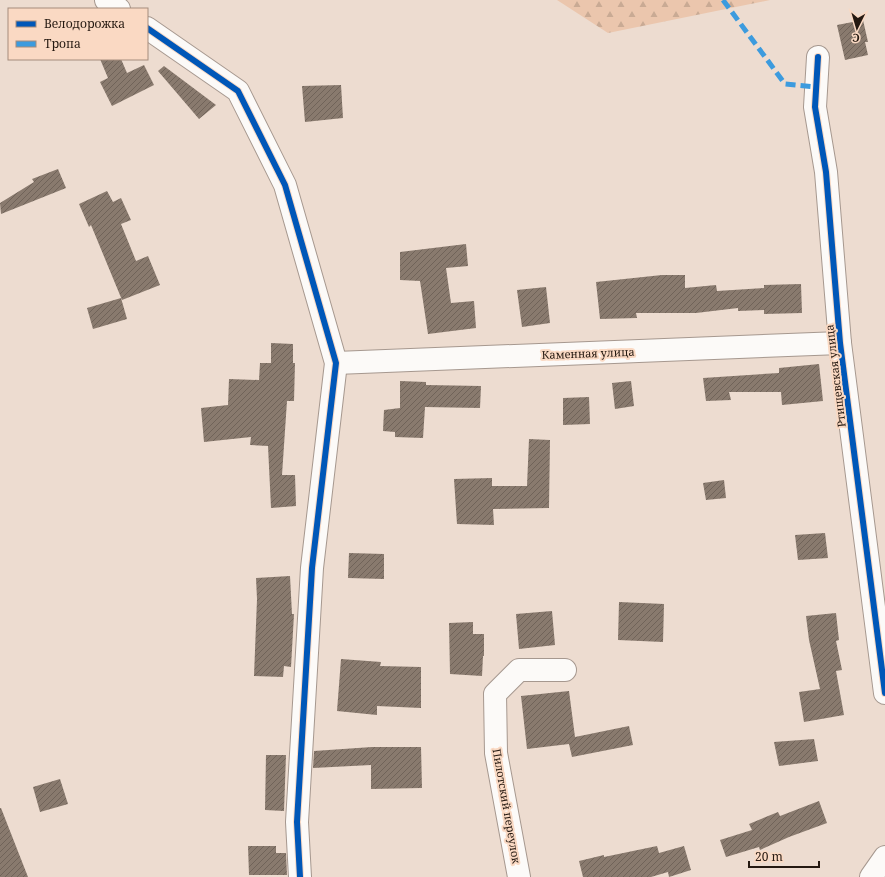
<svg xmlns="http://www.w3.org/2000/svg" width="885" height="877" font-family="'Noto Serif',serif">
	<style>
		.forest { fill: url(#forest-firs) }
		.building { fill: url(#building-hatch) }
		.lines { fill: none; stroke-linecap: round; stroke-linejoin: round }
		.minor-casing { stroke: #a6988f; stroke-width: 24 }
		.minor { stroke: #fcfaf8; stroke-width: 22 }
		.quiet { stroke: #3c9bde; stroke-width: 5; stroke-dasharray: 10 5; stroke-linecap: butt }
		.cycleway-casing { stroke: #fad9c3; stroke-width: 8 }
		.cycleway { stroke: #0057b8; stroke-width: 6 }
		.labels { text-anchor: middle; dominant-baseline: central; stroke-width: 4; stroke-linejoin: round; paint-order: stroke }
		.street-label { font-size: 11px; fill: #251911; stroke: #fad9c3 }
	</style>
	<defs>
		<pattern id="forest-firs" width="22" height="20" patternUnits="userSpaceOnUse"><rect width="22" height="20" fill="#ebc6ad"/><path d="M5 1l3.5 6h-7zM16 11l3.5 6h-7z" fill="#c9aa94"/></pattern>
		<pattern id="building-hatch" width="6" height="6" patternUnits="userSpaceOnUse"><rect width="6" height="6" fill="#897a6e"/><path d="M-1 1l2-2M0 6l6-6M5 7l2-2" fill="none" stroke="#706359"/></pattern>
	</defs>
	<rect width="100%" height="100%" fill="#eddcd0"/>
	<!-- forest -->
	<path class="forest" d="M557,0H770L608,33Z"/>
	<!-- building -->
	<g class="building">
		<path d="M863,20L868,42H865L868,55L845,60L837,25Z"/>
		<path d="M100,59H121L127,73L144,65L154,85L112,106L100,82L108,78Z"/>
		<path d="M164,66L216,105L199,119L158,71Z"/>
		<path d="M341,85L343,118L305,122L302,86Z"/>
		<path d="M58,169L66,188L1,214L0,203L34,182L32,179Z"/>
		<path d="M107,191L113,202L121,198L131,220L121,224L136,261L148,256L160,285L122,300L91,225L89,227L79,204Z"/>
		<path d="M466,244L468,266L446,268L451,303L474,301L476,328L428,334L420,281L400,280V252Z"/>
		<path d="M662,275H685V288L716,285L717,291L764,288V285L801,284L802,313L764,314V310L738,311V308L696,313H636L637,318L600,319L596,282Z"/>
		<path d="M546,287L550,323L522,327L517,290Z"/>
		<path d="M121,298L127,319L93,329L87,308Z"/>
		<path d="M271,343L293,344V363H295L294,401H287L282,475H295L296,506L271,508L268,446L250,445L251,437L204,442L201,408L228,405L229,379L259,380L260,363H271Z"/>
		<path d="M819,364L823,401L782,405L781,392H729L731,400L706,401L703,378L779,373V368Z"/>
		<path d="M400,381L426,382V385L481,386L480,408L425,407L423,438L395,437V432L383,431L384,410L400,408Z"/>
		<path d="M631,381L634,406L615,409L612,383Z"/>
		<path d="M589,397L590,424L563,425V398Z"/>
		<path d="M529,439L550,440L549,508L493,509L494,525L457,524L454,479L492,478V486H527Z"/>
		<path d="M724,480L726,498L706,500L703,483Z"/>
		<path d="M825,533L828,558L798,560L795,535Z"/>
		<path d="M349,553L384,554V579L348,578Z"/>
		<path d="M290,576L292,614H294L291,667L284,666L283,677L254,676L257,599L256,578Z"/>
		<path d="M619,602L664,604L663,642L618,640Z"/>
		<path d="M552,611L555,645L519,649L516,614Z"/>
		<path d="M836,613L839,640L836,641L842,670L836,671L844,715L804,722L799,692L820,689L809,640L806,616Z"/>
		<path d="M473,622V634H484V656H483L482,676L450,674L449,623Z"/>
		<path d="M341,659L381,662L380,666L421,667V708L377,706V715L337,711Z"/>
		<path d="M569,691L575,737L629,726L633,745L572,757L569,744L527,749L521,696Z"/>
		<path d="M814,739L818,761L779,766L774,742Z"/>
		<path d="M372,747H421L422,788L371,789V765L313,768L314,751Z"/>
		<path d="M266,755H286L284,811L265,810Z"/>
		<path d="M60,779L68,804L40,812L33,787Z"/>
		<path d="M819,801L827,823L789,837L760,850L759,847L726,857L720,840L752,830L749,824L778,812L780,816Z"/>
		<path d="M0,808H1L28,877H0Z"/>
		<path d="M248,846H276V853H286L287,875H249Z"/>
		<path d="M657,846L659,853L684,846L691,870L669,877L668,872L651,877H583L579,861L604,855V857Z"/>
	</g>
	<g class="lines">
		<!-- minor casing -->
		<g class="minor-casing">
			<g id="minor">
				<path d="M106,0L119,9"/>
				<path d="M147,28L238,91L285,185L336,363L312,568L297,822L300,877"/>
				<path d="M818,57L815,107L826,172L840,343L885,693"/>
				<path d="M336,363L840,343"/>
				<path d="M519,877L496,753L495,694L519,670H565"/>
				<path d="M871,877L885,857"/>
			</g>
		</g>
		<!-- minor -->
		<use href="#minor" class="minor"/>
		<!-- quiet -->
		<path class="quiet" d="M723,0L785,84L816,87"/>
		<!-- cycleway casing -->
		<g class="cycleway-casing">
			<g id="cycleway">
				<path d="M147,28L238,91L285,185L336,363L312,568L297,822L300,877"/>
				<path d="M818,57L815,107L826,172L840,343L885,693"/>
			</g>
		</g>
		<!-- cycleway -->
		<use href="#cycleway" class="cycleway"/>
	</g>
	<g class="labels">
		<!-- street labels -->
		<g class="street-label">
			<text transform="translate(588 353) rotate(-2)">Каменная улица</text>
			<text transform="translate(835 376) rotate(-97)">Ртищевская улица</text>
			<text transform="translate(507 806) rotate(80)">Пилотский переулок</text>
		</g>
	</g>
	<!-- legend -->
	<rect x="8" y="8" width="140" height="52" fill="#fad9c3" stroke="#a58c7c"/>
	<rect x="16" y="21" width="20" height="6" fill="#0057b8" stroke="#a58c7c"/>
	<text x="44" y="28" font-size="12" fill="#251911">Велодорожка</text>
	<rect x="16" y="41" width="20" height="6" fill="#3c9bde" stroke="#a58c7c"/>
	<text x="44" y="48" font-size="12" fill="#251911">Тропа</text>
	<!-- north arrow -->
	<g transform="translate(857 28) rotate(185)" stroke="#fad9c3" stroke-width="3" paint-order="stroke">
	<path d="M0-3L7 15L0 10L-7 15Z" fill="#251911"/>
	<text y="-6" font-size="11" font-weight="bold" text-anchor="middle" fill="#251911">С</text>
	</g>
	<!-- scale -->
	<path d="M749 861v6h70v-6" fill="none" stroke="#251911" stroke-width="2"/>
	<text x="755" y="861" font-size="12" fill="#251911" stroke="#fad9c3" stroke-width="3" paint-order="stroke">20 m</text>
</svg>
